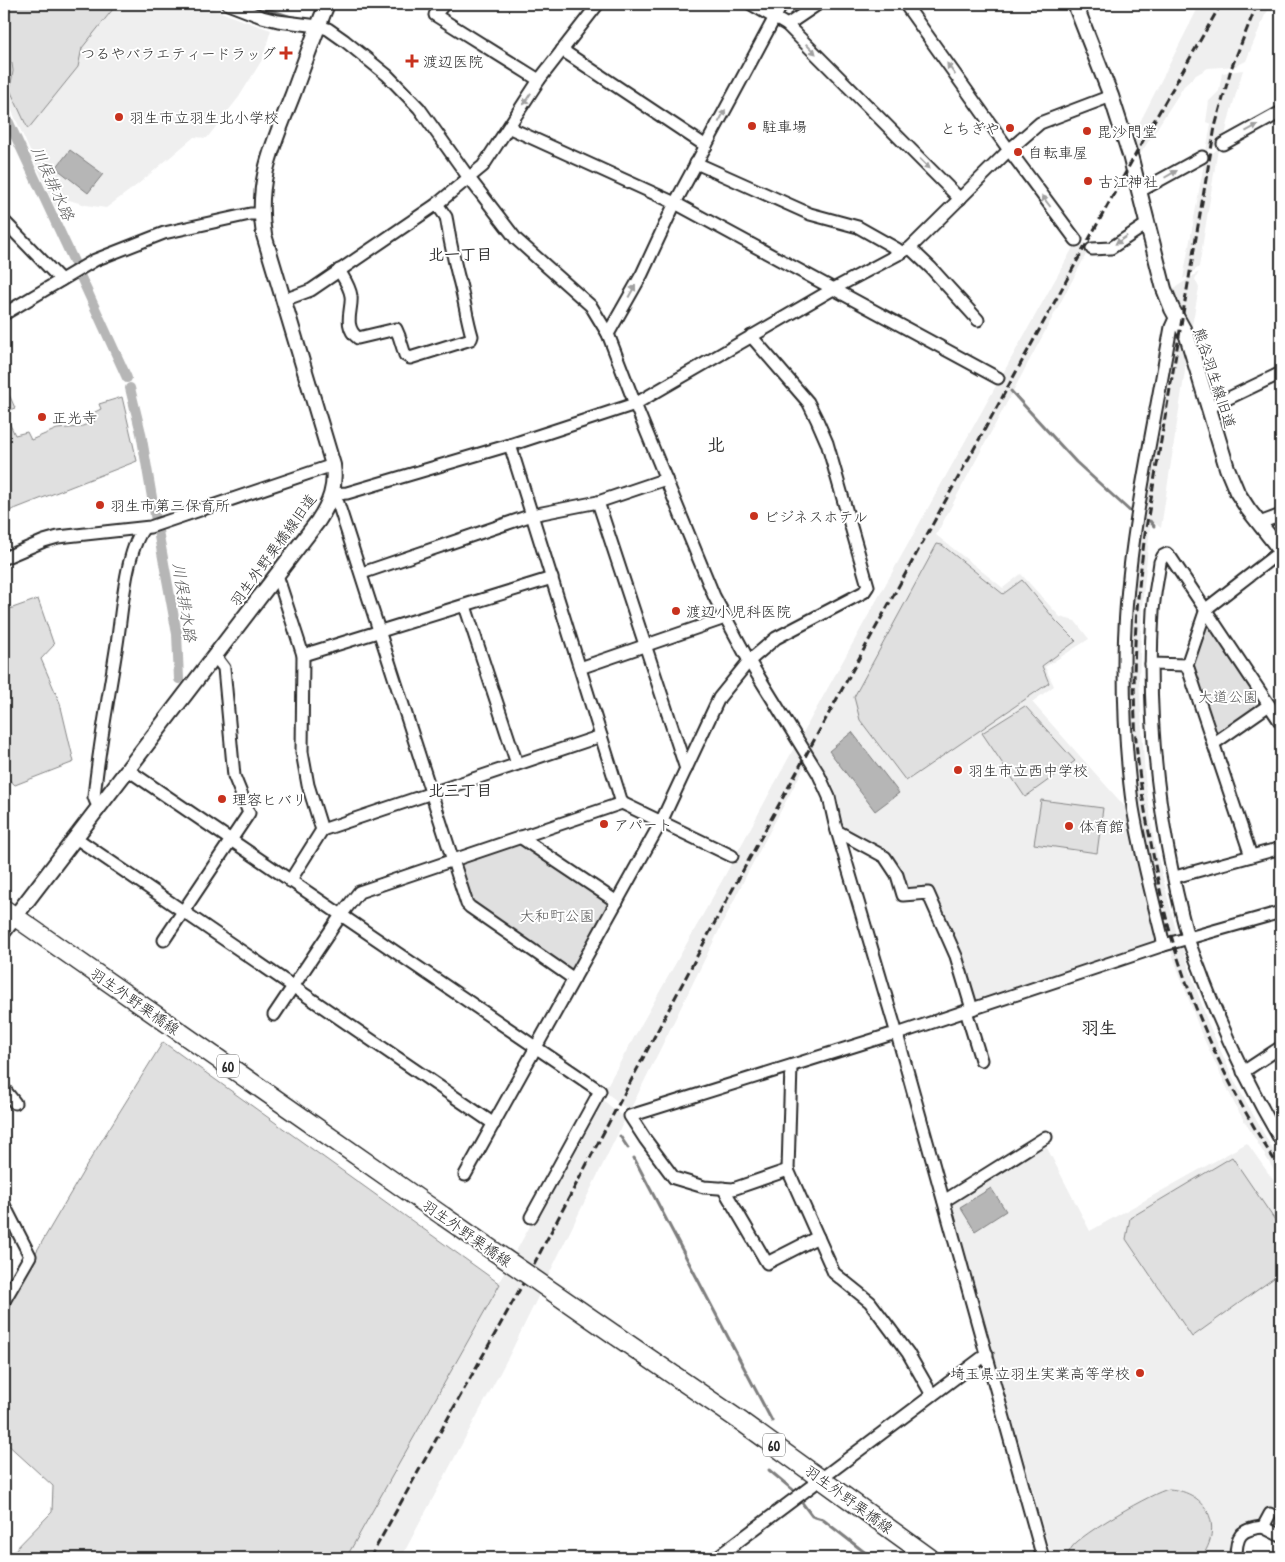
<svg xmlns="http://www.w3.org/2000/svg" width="1285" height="1562" font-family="'Patrick Hand','Klee One',sans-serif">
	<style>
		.built { fill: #efefef }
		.green { fill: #e0e0e0; stroke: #868686 }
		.water { fill: #b6b6b6; stroke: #7e7e7e }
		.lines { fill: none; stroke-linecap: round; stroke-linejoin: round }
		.stream { stroke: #7e7e7e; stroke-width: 3 }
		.canal { stroke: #b6b6b6; stroke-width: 10 }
		.minor-casing { stroke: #2b2b2b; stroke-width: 15 }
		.tertiary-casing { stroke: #2b2b2b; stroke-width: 18 }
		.primary-casing { stroke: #2b2b2b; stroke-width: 21 }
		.minor { stroke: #fff; stroke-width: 11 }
		.tertiary { stroke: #fff; stroke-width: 14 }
		.primary { stroke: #fff; stroke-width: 18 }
		.rail { stroke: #2b2b2b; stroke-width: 3; stroke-dasharray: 8 4; stroke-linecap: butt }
		.primary-bridge-casing { stroke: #2b2b2b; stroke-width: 21; stroke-linecap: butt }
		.primary-bridge { stroke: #fff; stroke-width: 18 }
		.oneway { fill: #a0a0a0 }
		.poi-dot { fill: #c8321e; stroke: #fff; stroke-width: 2 }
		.labels { text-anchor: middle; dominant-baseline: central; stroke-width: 4; stroke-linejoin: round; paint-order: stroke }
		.shield { fill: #fff; stroke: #6b6b6b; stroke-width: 1 }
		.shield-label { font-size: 14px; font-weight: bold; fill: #2b2b2b }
		.poi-label { font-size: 15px; fill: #2b2b2b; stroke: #fff; text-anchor: start }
		.street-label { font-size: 15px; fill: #2b2b2b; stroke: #fff }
		.park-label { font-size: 15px; fill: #585858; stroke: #fff }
		.water-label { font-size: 16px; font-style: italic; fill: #5c5c5c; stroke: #fff }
		.neighbourhood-label { font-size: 16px; font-weight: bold; fill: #2b2b2b; stroke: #fff }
		.quarter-label { font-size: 18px; font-weight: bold; fill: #2b2b2b; stroke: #fff }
	</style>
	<rect width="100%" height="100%" fill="#fff"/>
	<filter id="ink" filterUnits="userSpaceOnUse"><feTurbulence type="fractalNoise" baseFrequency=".02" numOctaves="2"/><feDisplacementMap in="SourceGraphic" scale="10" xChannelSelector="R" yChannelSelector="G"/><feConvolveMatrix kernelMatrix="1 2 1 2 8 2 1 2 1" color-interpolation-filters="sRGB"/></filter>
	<g filter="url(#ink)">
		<!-- built -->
		<g class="built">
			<path d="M4,4H203L233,17L271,30L262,60L239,97L207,138L194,137L137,185L106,208L86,205L69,200L55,207L4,93Z"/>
			<path d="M1200,4H1269L1271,6L1265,15L1246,61L1236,66L1208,68L1196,75L1184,86L1139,156L1129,127L1140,122Z"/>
			<path d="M1243,70L1230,114L1224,140L1206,151L1211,124L1206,122L1209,101L1219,91L1222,73Z"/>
			<path d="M1218,149L1199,267L1183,279L1205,158Z"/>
			<path d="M1075,244H1078L1088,251L936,535L1003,588L1021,574L1060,617L1075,621L1089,639L1045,667L1054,686L1032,702L1126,808L1158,936L1154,944L974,1002L931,888L905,891L903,877L885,850L844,827L834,787L814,754L812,756L800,738Z"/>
			<path d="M1199,272L1195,279L1199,288L1191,331L1171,292L1173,289Z"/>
			<path d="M1176,328L1184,345L1185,371L1161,528L1152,521L1150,528L1142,607L1139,679L1145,778L1154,842L1177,935L1175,937L1167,939L1140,818L1131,747L1129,682L1130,624L1135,568L1144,504Z"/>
			<path d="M798,746L807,762L748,872L630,1110L626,1108L604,1091L724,877L794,748Z"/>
			<path d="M1180,946L1182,947L1208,1023L1236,1084L1281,1164V1182L1236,1107L1201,1033L1171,951V949Z"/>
			<path d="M601,1098L625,1119L511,1352L401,1558H346Z"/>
			<path d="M1247,1143L1281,1191V1514L1235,1539L1231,1558H1052L951,1202L1046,1146L1090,1231Z"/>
		</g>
		<!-- green -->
		<g class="green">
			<path d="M4,4H117L82,48L78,67L28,129L10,90L13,71L12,63L4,57Z"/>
			<path d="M4,383L15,408L4,412L15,435L27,432L31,440L57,429L80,427L95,421L93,413L101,409L99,404L122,397L137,461L4,513Z"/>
			<path d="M937,544L942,545L1003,594L1022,580L1056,621L1076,641L1042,666L1049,683L906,781L860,720L854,697Z"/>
			<path d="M38,599L54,645L41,659L60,703L74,762L15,785L4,775V611Z"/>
			<path d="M1207,617L1263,704L1216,739L1191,664Z"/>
			<path d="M1025,706L1075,761L1025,797L982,733Z"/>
			<path d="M1041,800L1103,808L1097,853L1034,844Z"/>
			<path d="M520,840L613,904L574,976L472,903L460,869L463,863Z"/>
			<path d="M163,1042L500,1284L346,1558H7L52,1512L53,1486L4,1441V1307L94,1153Z"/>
			<path d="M1232,1157L1281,1229V1273L1192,1337L1126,1239L1130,1218Z"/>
			<path d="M1169,1489C1208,1492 1224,1527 1201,1558H1067C1068,1555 1069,1551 1072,1547C1081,1534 1153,1492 1169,1489Z"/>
		</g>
		<!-- water -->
		<g class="water">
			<path d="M70,150L103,174L88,193L56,168Z"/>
			<path d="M852,732L899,793L875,811L829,751Z"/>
			<path d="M991,1188L1006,1211L975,1231L960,1207Z"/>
		</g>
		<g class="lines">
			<!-- stream -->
			<g class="stream">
				<path d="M253,4L294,18"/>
				<path d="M1011,391L1076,462L1132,513"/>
				<path d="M1150,521L1154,526"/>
				<path d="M620,1136L628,1148"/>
				<path d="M634,1158L772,1421"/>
				<path d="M769,1470L793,1490"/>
				<path d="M800,1500L812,1516L822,1519L872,1558"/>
			</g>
			<!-- canal -->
			<g class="canal">
				<path d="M4,112L76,266"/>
				<path d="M79,273L127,378"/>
				<path d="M130,388L141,433L156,521"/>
				<path d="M158,531L177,634L179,679"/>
			</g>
			<!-- minor casing -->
			<g class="minor-casing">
				<g id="minor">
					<path d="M228,4L262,17L278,21L318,26L328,29L345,41L387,75L419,108L469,178L516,239L591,306L608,334L635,404L714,596L749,661L818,773L829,797L835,824L897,1034L1043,1558"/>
					<path d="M444,4L435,15L539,80"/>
					<path d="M751,4L787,25L960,199"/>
					<path d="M905,4L1009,150L1076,240"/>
					<path d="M787,25L818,4"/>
					<path d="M562,50L706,146"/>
					<path d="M510,128L675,203L998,378"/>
					<path d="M1223,144L1281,112"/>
					<path d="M696,163L810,214L858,227L897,249L901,253"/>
					<path d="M1140,191L1202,157"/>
					<path d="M4,221L61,280"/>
					<path d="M910,248L931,268L978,320"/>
					<path d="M1092,249L1111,248L1147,224"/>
					<path d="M339,270C343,277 350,287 351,296C353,308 342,326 358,338L396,329L399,336L405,355L410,358L471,339L472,336C466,316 464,296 458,276C453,256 450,242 447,222L446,217L437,204"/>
					<path d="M284,300L311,290L437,204L483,166L539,80L598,4"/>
					<path d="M4,314L95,260L164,233L250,214H262"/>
					<path d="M608,334L642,274L675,203L782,4"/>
					<path d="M1208,408L1281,373"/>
					<path d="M510,445L622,803"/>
					<path d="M332,494L347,493L510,445L635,404L835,288L910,248L1009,150L1040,123L1111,96"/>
					<path d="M332,494L338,503L467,904L470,907L574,979"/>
					<path d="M598,502L686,769"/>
					<path d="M1260,525L1265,521L1281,515"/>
					<path d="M4,558L44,541L58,537L150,527L333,465"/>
					<path d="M362,573L532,515L598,502L666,479"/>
					<path d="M277,575L303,655L302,752L308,785L322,830L290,881"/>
					<path d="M465,606L517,764"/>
					<path d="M303,655L552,578"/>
					<path d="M1151,664L1187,665"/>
					<path d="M580,668L725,618"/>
					<path d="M1281,723L1171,558L1167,554L1163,556L1160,562C1158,578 1154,595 1153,611C1146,720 1160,833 1188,938C1192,952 1199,966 1204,981C1225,1036 1251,1090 1281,1141"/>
					<path d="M1213,744L1269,705"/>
					<path d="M128,770L600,1091L531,1217"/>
					<path d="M100,805L96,802L94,797C99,746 109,695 117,644C122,612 125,555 143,529"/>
					<path d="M322,830L601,736"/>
					<path d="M837,831L885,857L897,875L903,895L928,893L956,956L972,1009"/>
					<path d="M520,837L617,902"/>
					<path d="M76,838L494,1124"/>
					<path d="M1251,856L1187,665L1206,609L1281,551"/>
					<path d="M1175,877L1281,848"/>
					<path d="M164,940L249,813L234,776L224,668L215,656"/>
					<path d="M1164,945C1153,900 1141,855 1133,808C1126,761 1124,712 1124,665C1124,558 1149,453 1167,349L1171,327L1176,316"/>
					<path d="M966,1011L981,1060"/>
					<path d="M274,1015L341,915L359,892L622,803L732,856"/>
					<path d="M791,1066L788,1170L834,1273L870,1302L908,1353L932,1395"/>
					<path d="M1243,1072L1281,1047"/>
					<path d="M4,1089L15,1103"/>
					<path d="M788,1170L733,1189L704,1187L674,1178L645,1139L630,1116L889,1035L897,1034L1164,945L1281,912"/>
					<path d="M465,1175L661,822L719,698L749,661L776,638L864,592L868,586L827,443L817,420L808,402L751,336"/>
					<path d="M723,1188L767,1263L818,1237"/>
					<path d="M944,1201L1046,1137"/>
					<path d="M4,1205L30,1256L4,1301"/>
					<path d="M1270,1514L1263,1527L1281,1536"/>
					<path d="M716,1558L987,1354"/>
					<path d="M1236,1558C1236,1536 1240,1529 1263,1527"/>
				</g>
			</g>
			<!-- tertiary casing -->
			<g class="tertiary-casing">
				<g id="tertiary">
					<path d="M1075,4L1111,96L1130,155L1164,289L1172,309L1187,336L1227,468L1237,492L1248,509L1281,551"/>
					<path d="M4,931L318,521C330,503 336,487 333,465L264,235C255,180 274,143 293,94C304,64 315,33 327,4"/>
				</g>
			</g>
			<!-- primary casing -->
			<g class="primary-casing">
				<g id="primary">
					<path d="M4,909L443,1216"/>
					<path d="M615,1335L742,1422L930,1558"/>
				</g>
			</g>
			<!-- minor -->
			<use href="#minor" class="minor"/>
			<!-- tertiary -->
			<use href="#tertiary" class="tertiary"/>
			<!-- primary -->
			<use href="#primary" class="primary"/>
			<!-- rail -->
			<g class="rail">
				<path d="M1257,4L1231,69L1215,127L1145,534C1137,596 1132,657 1135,719C1136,761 1143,802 1151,843C1157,876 1163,910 1173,942C1196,1020 1236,1103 1281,1170"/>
				<path d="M370,1558L535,1262L723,907L806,755L1150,128L1221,4"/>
			</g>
			<!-- primary-bridge casing -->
			<g class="primary-bridge-casing">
				<path id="primary-bridge" d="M443,1216L615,1335"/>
			</g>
			<!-- primary-bridge -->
			<use href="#primary-bridge" class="primary-bridge"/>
		</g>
		<!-- one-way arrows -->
		<defs><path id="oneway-solid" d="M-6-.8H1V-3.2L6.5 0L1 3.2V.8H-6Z" transform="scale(1.25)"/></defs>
		<g class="oneway">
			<use href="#oneway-solid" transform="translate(811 49) rotate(45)"/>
			<use href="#oneway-solid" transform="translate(951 69) rotate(-125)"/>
			<use href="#oneway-solid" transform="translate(527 99) rotate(123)"/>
			<use href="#oneway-solid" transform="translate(722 116) rotate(-62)"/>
			<use href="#oneway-solid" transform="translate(1252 128) rotate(-29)"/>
			<use href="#oneway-solid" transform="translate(925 164) rotate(45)"/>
			<use href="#oneway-solid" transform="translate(1171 174) rotate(-30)"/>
			<use href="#oneway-solid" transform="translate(1046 201) rotate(-127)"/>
			<use href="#oneway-solid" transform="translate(1121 240) rotate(145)"/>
			<use href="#oneway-solid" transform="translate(632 291) rotate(-61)"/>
		</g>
	</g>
	<!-- markers -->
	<g class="poi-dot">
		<path d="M283.5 45.5h5v5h5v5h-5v5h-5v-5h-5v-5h5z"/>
		<path d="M409.5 53.5h5v5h5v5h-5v5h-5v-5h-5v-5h5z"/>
		<circle cx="119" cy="117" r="5"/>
		<circle cx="752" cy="126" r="5"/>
		<circle cx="1010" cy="128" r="5"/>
		<circle cx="1087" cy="131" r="5"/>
		<circle cx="1018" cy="152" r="5"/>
		<circle cx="1088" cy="181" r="5"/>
		<circle cx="42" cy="417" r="5"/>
		<circle cx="100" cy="505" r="5"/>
		<circle cx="754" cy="516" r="5"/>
		<circle cx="676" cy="611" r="5"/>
		<circle cx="958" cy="770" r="5"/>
		<circle cx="222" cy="799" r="5"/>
		<circle cx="604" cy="824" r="5"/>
		<circle cx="1069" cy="826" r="5"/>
		<circle cx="1140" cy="1373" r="5"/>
	</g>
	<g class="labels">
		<!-- shield labels -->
		<g class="shield">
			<rect x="217" y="1054.5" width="22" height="23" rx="4"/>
			<rect x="763" y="1433.5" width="22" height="23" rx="4"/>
		</g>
		<g class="shield-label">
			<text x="228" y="1066">60</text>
			<text x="774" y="1445">60</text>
		</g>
		<!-- poi labels -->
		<g class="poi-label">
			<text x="276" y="53" text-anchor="end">つるやバラエティードラッグ</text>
			<text x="423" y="61">渡辺医院</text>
			<text x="129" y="117">羽生市立羽生北小学校</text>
			<text x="762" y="126">駐車場</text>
			<text x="1000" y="128" text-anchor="end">とちぎや</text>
			<text x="1097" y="131">毘沙門堂</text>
			<text x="1028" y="152">自転車屋</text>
			<text x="1098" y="181">古江神社</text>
			<text x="52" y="417">正光寺</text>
			<text x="110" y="505">羽生市第三保育所</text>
			<text x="764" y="516">ビジネスホテル</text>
			<text x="686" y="611">渡辺小児科医院</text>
			<text x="968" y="770">羽生市立西中学校</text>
			<text x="232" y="799">理容ヒバリ</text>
			<text x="614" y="824">アパート</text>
			<text x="1079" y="826">体育館</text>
			<text x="1130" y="1373" text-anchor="end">埼玉県立羽生実業高等学校</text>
		</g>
		<!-- street labels -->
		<g class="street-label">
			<text transform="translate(1215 378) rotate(72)">熊谷羽生線旧道</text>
			<text transform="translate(273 550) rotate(-54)">羽生外野栗橋線旧道</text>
			<text transform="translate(135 1001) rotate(35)">羽生外野栗橋線</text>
			<text transform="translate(467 1233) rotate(35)">羽生外野栗橋線</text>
			<text transform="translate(849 1499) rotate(36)">羽生外野栗橋線</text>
		</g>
		<!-- park labels -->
		<g class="park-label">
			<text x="1228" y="696">大道公園</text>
			<text x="557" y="915">大和町公園</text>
		</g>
		<!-- water labels -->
		<g class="water-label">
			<text transform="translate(53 183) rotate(65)">川俣排水路</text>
			<text transform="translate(185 602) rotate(81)">川俣排水路</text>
		</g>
		<!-- neighbourhood labels -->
		<g class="neighbourhood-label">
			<text x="460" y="254">北一丁目</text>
			<text x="460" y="790">北三丁目</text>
		</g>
		<!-- quarter labels -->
		<g class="quarter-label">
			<text x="716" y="444">北</text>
			<text x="1099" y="1027">羽生</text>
		</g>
	</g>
	<!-- margin -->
	<rect width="1285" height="1562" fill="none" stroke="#fff" stroke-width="20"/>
	<rect x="10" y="10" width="1265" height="1542" fill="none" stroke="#2b2b2b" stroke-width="2" filter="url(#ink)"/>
</svg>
